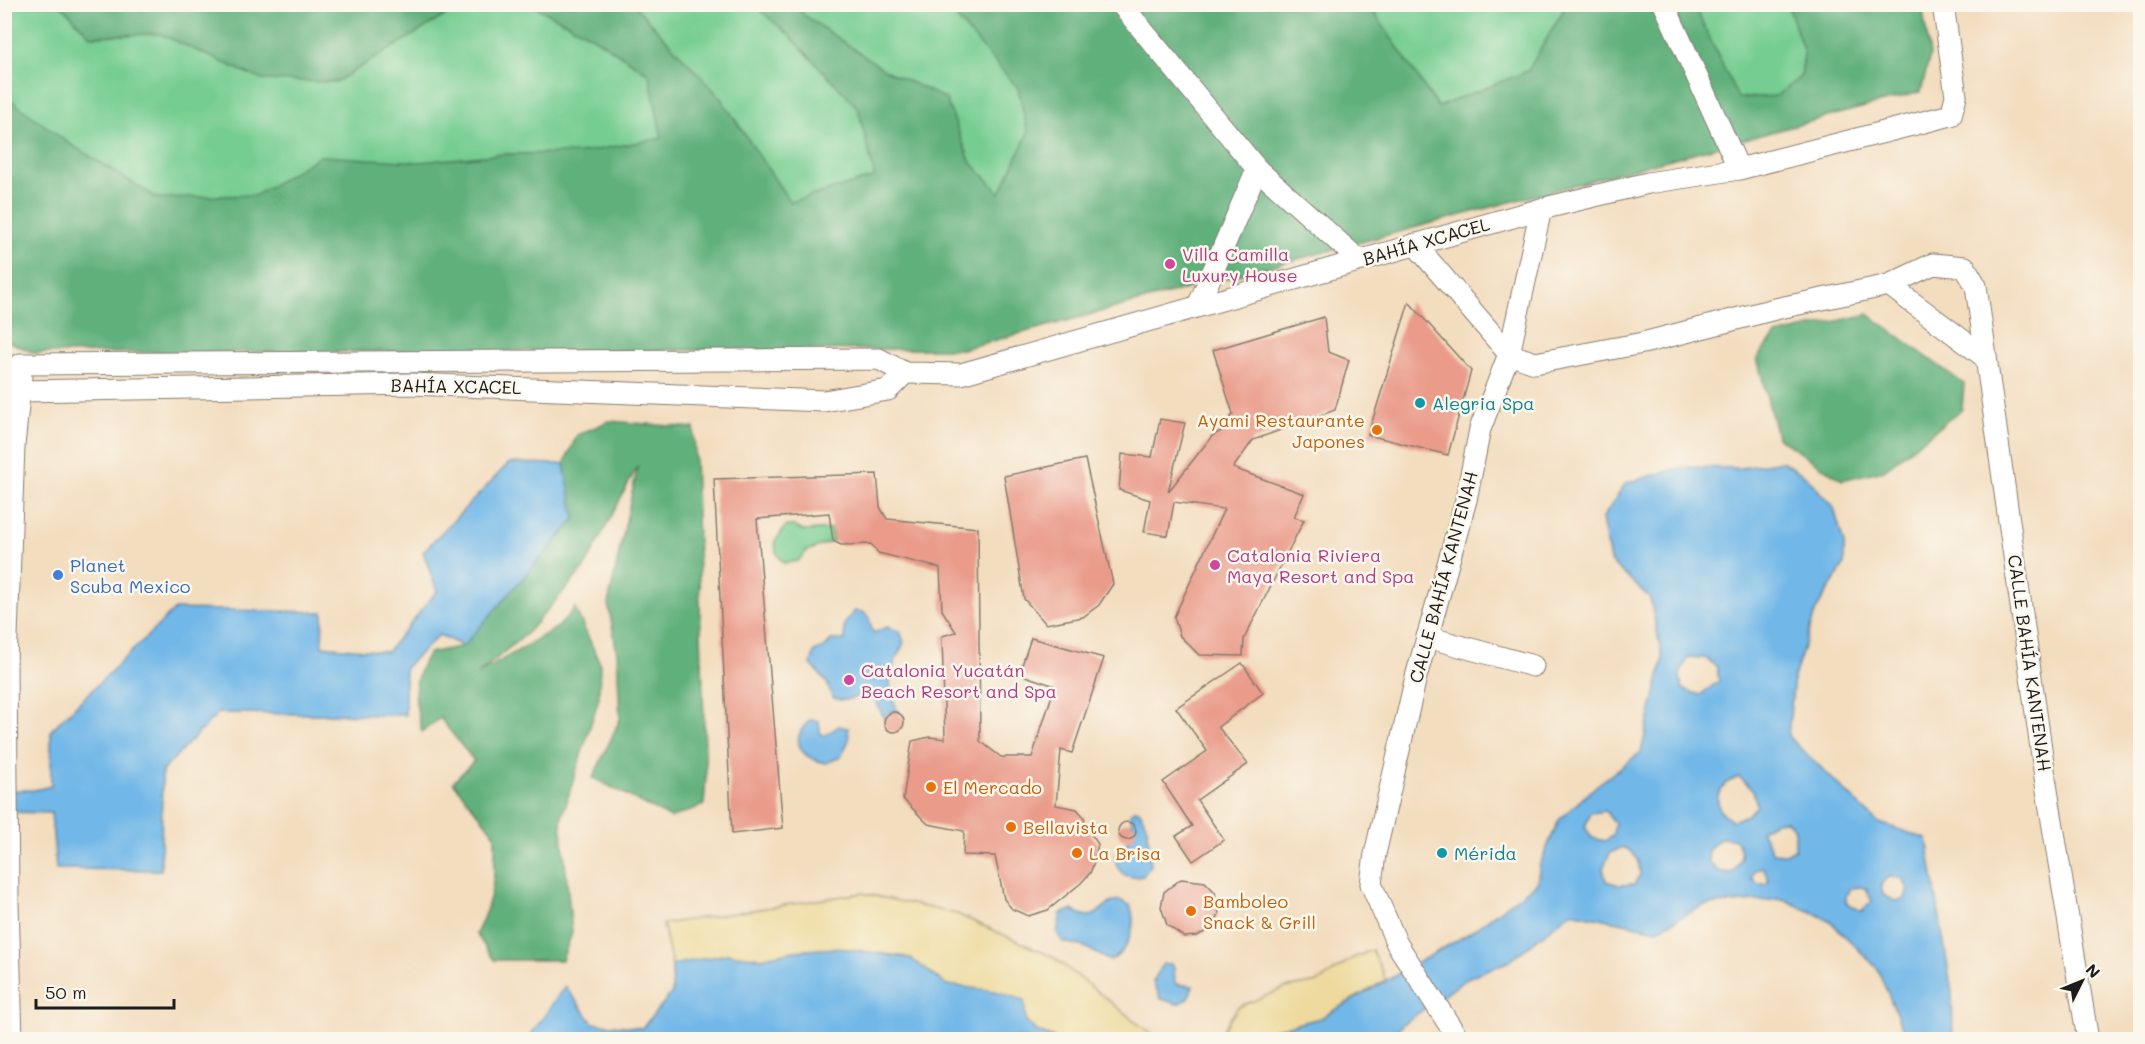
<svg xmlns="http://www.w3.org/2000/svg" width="2145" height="1044" font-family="Mali,sans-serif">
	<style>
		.green { fill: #76cd91; stroke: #497456; stroke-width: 1.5 }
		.forest { fill: #60b07b; stroke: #3e664c; stroke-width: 1.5 }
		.sand { fill: #eeda9e; stroke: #857b5d; stroke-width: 1.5 }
		.water { fill: #71b7e8; stroke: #466a82; stroke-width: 1.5; fill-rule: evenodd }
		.building { fill: #ea9b8a }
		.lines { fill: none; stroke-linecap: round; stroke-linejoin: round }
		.minor-casing { stroke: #887c6e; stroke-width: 23 }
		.minor { stroke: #fff; stroke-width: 21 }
		.hotel-dot { fill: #d1479c; stroke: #fbf7ec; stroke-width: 2 }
		.culture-dot { fill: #0f9aa8; stroke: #fbf7ec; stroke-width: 2 }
		.food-dot { fill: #e8710a; stroke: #fbf7ec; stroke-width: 2 }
		.shop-dot { fill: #3f7fe0; stroke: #fbf7ec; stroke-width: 2 }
		.labels { text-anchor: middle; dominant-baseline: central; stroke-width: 5; stroke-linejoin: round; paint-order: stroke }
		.street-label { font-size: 18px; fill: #1c1c1c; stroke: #fbf7ec }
		.hotel-label { font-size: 18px; fill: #b23c85; stroke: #fbf7ec; text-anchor: start }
		.culture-label { font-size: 18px; fill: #0d838f; stroke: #fbf7ec; text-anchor: start }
		.food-label { font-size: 18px; fill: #c56008; stroke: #fbf7ec; text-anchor: start }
		.shop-label { font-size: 18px; fill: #366cbe; stroke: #fbf7ec; text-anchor: start }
	</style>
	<rect width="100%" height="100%" fill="#fbf7ec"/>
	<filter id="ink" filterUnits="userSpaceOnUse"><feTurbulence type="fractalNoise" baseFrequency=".0167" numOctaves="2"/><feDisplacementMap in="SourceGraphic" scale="12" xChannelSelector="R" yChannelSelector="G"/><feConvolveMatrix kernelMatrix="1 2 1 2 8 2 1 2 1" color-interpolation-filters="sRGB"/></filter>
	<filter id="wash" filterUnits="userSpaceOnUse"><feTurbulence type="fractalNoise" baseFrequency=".008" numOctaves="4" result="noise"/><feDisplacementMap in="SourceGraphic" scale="24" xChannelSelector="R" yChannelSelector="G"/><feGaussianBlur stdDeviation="1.35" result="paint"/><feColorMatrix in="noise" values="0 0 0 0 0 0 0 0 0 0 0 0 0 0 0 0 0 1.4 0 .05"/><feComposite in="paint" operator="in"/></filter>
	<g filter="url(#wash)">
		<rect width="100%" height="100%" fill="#f3ddbf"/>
		<!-- green -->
		<g class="green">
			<path d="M5,5H1820L1815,120L962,349L297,249L5,185Z"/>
			<path d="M786,526H794L803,531L830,529L833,541L807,551L798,561L783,563L776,552L775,541Z"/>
		</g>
		<!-- forest -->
		<g class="forest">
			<path d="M61,5H482L454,10L336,82L262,80L160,34L90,36Z"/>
			<path d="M532,5H634L720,97L790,202L875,177L858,108L790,36L754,5H795L804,15L885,70L946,99L970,161L1000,193L1028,133L1018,88L945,5H1369L1438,107L1528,71L1564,9L1560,5H1694L1738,98L1776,96L1801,76L1804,53L1788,5H1922L1930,55L1921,92L962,349L34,353L5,340V96L67,142L157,198L256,195L320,156L419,162L504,154L579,153L662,138L649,74L593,37Z"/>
			<path d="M1868,314L1964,384L1962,409L1884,470L1842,480L1777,437L1757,358L1776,335Z"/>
			<path d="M609,421L694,428L706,778L704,805L671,818L593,778L620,719L617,653L608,604L638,465L585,567L528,632L478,674L558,627L575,608L600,663L599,698L561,820L572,933L562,960H494L476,934C495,896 495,876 495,835L453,782L474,761L440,718L422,732C414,700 410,681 429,653L463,646L575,519L564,464L577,435Z"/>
		</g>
		<!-- sand -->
		<g class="sand">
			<path d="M862,893L957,914L1053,957L1159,1040L1056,1039L1038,1032L1026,1022L959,987L947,985L910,958L900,956L838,948L794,951L761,958L728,954L672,965L663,924Z"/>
			<path d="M1372,950L1386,980L1321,1018L1272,1030L1252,1039L1216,1040L1238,1007L1285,988L1318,982L1353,958Z"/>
		</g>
		<!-- water -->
		<g class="water">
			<path d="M1782,461L1806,476L1834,508L1844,544V565L1816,610L1794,677L1788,736L1877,822L1927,839L1952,993L1953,1039H1907L1877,968L1829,920L1783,899L1704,905L1657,930L1571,912L1510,961L1471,976L1403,1024L1388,1039L1252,1040L1272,1030L1321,1018L1468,934L1537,883L1540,864L1559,820L1596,786L1641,752L1663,660L1650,598L1610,561L1602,519L1626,483L1683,467L1741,468ZM1688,657L1705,658L1717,667L1719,681L1700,695L1682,689L1680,674ZM1739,777L1753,790L1757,806L1747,815L1733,821L1720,811L1717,797L1726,783ZM1605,811L1615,824L1613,835L1605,841L1592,838L1585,827L1591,813ZM1787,821L1795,829V849L1786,854L1773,853L1761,830L1774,822ZM1720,838L1734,839C1745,851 1743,862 1731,873L1718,871L1709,862L1708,850ZM1623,847C1637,853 1639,862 1640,875L1634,884L1619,885L1606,881L1603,868L1610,853ZM1763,867L1769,881L1766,884H1758L1752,878L1755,870ZM1888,877L1902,878L1908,888L1905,899L1895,901L1883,895L1881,884ZM1860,887L1866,888L1872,902L1861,911L1846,902V895L1851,888Z"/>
			<path d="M509,463L564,464L575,519L463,646L439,635L405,668V715L218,713L162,771L161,870L56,869L51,813L5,812V790H34L51,786V730L175,609L323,612L322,646L387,652L437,591L423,552Z"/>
			<path d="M854,611C872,611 868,620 873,633L887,627L900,631L904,643C890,671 884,681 898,712L891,711L884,718L874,698L868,695C854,694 846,705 832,697L827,683L811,664L814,652L826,647L831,640H845L844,625Z"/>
			<path d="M810,720L819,721L820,732L824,736L839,726L848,728L849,740L841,757L826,763C800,758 788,740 810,720Z"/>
			<path d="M1134,810L1140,811L1147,827L1151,865L1143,876C1126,880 1115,872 1115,854L1135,834L1130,814Z"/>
			<path d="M1119,900L1130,905C1138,924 1129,951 1110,961L1085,947L1063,942L1057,933L1061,913L1072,910C1101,926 1095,905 1119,900Z"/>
			<path d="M838,948L910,958L947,985L995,991L1024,1000L1026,1022L1038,1032L1056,1039H528L565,986L593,1023L642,1028L672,993V965L728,954L761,958L794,951Z"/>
			<path d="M1163,964H1171L1174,967L1175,984L1193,986L1188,999L1177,1004L1161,999L1153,982Z"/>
		</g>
		<g id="blocks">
			<!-- building -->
			<g class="building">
				<path d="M1409,302L1471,371L1448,455L1368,435Z"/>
				<path d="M1324,317L1328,352L1349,360L1335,410L1253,440L1233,468L1304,494L1294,517L1304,520L1244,639L1243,656L1199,655L1180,636L1174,617L1224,509L1174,502L1168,536L1144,532L1150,500L1119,490L1122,454L1152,457L1160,419L1185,423L1168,492L1212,436L1223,430L1233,414L1213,350Z"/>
				<path d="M1085,459L1113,584L1099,605L1083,617L1046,624L1024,599L1004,476Z"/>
				<path d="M877,474L880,507L887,519L978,528L980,741L1001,757H1032L1055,686L1019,674L1031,638L1104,658L1072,753L1061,750L1056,805L1077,809L1084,817L1086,827L1098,844L1095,860L1090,873L1081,883L1048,910L1028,916L1012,909L1004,899L995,856L963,855L964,831L928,824L903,799L912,741L930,737L945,739L942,636L956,632L942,610L940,568L878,553L871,544L841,545L833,541L829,513L757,519L783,828L732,834L714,479Z"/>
				<path d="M1242,663L1263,693L1218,727L1248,764L1197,800L1224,840L1193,861L1176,836L1192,826L1163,782L1207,751L1176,708Z"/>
				<circle cx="894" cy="722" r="10"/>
				<circle cx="1127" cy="831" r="9"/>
				<path d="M1181,879L1205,882L1215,892L1219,914L1213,928L1197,936L1184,937L1167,925L1161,907L1164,892Z"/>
			</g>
		</g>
	</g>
	<g filter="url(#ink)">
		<use href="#blocks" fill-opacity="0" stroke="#887c6e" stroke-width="1.5"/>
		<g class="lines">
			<!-- minor casing -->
			<g class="minor-casing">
				<g id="minor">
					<path d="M1121,4L1257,169L1359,260"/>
					<path d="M1664,4L1739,169"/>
					<path d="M1415,244L1509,354L1535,363L1643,343L1775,309L1889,285L1933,264L1965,267L1976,286L2046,784L2088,1040"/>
					<path d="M1889,285L1986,358"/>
					<path d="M1198,306L1257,169"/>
					<path d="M4,373L21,364L879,359L905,373L961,374L1541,209L1648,183L1739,169L1951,115L1956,96L1943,4"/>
					<path d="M4,376L21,391L411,384L824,401L888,390L905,373"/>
					<path d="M1427,637L1533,666"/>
					<path d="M12,1040L8,902L6,664L14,446L21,376"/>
					<path d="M1459,1040L1397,944L1371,884L1375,854L1416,677L1466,500L1480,429L1509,354L1541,209"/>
				</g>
			</g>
			<!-- minor -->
			<use href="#minor" class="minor"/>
		</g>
	</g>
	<!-- markers -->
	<g class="hotel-dot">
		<circle cx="1170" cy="264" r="6"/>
		<circle cx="1215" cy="565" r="6"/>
		<circle cx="849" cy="680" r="6"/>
	</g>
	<g class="culture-dot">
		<circle cx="1420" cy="403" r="6"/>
		<circle cx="1442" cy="853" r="6"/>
	</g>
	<g class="food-dot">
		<circle cx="1377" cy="430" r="6"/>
		<circle cx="931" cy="787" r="6"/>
		<circle cx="1011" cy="827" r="6"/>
		<circle cx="1077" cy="853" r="6"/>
		<circle cx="1191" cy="911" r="6"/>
	</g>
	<circle class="shop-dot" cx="58" cy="575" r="6"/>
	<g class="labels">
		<!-- street labels -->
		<g class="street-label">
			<text transform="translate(1426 241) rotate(-16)">BAHÍA XCACEL</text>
			<text transform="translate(456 386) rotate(1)">BAHÍA XCACEL</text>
			<text transform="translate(1443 577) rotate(-75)">CALLE BAHÍA KANTENAH</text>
			<text transform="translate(2030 663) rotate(82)">CALLE BAHÍA KANTENAH</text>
		</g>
		<!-- hotel labels -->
		<g class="hotel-label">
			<text x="1182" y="254">Villa Camilla<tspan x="1182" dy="21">Luxury House</tspan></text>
			<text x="1227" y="555">Catalonia Riviera<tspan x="1227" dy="21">Maya Resort and Spa</tspan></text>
			<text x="861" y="670">Catalonia Yucatán<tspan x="861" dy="21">Beach Resort and Spa</tspan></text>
		</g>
		<!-- culture labels -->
		<g class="culture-label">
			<text x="1432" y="403">Alegria Spa</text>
			<text x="1454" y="853">Mérida</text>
		</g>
		<!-- food labels -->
		<g class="food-label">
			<text x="1365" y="420" text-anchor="end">Ayami Restaurante<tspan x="1365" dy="21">Japones</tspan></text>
			<text x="943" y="787">El Mercado</text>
			<text x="1023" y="827">Bellavista</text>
			<text x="1089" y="853">La Brisa</text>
			<text x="1203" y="901">Bamboleo<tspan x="1203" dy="21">Snack &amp; Grill</tspan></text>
		</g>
		<!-- shop labels -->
		<g class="shop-label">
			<text x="70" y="565">Planet<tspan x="70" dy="21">Scuba Mexico</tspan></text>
		</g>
	</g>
	<!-- margin -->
	<rect width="2145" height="1044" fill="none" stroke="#fbf7ec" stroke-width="24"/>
	<!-- north arrow -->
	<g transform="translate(2082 981) rotate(47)" stroke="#fbf7ec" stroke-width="4.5" paint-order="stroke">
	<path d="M0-4.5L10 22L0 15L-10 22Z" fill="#1c1c1c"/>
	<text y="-9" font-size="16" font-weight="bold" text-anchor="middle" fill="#1c1c1c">N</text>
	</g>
	<!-- scale -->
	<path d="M36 999v9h138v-9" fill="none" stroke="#1c1c1c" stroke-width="3"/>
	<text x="45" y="999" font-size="18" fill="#1c1c1c" stroke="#fbf7ec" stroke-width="4.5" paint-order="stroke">50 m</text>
</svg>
